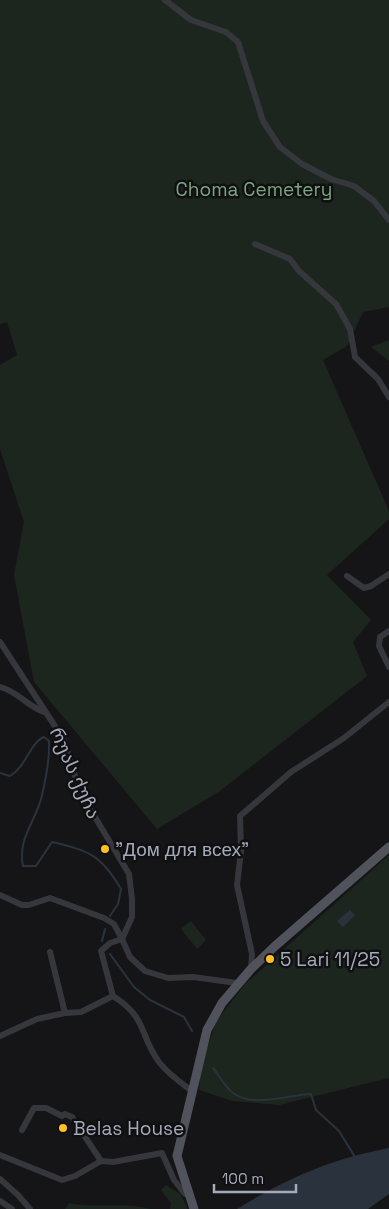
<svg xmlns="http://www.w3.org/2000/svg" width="389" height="1209" font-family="'Space Grotesk','Noto Sans Georgian',sans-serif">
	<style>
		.green { fill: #1d261e }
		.water { fill: #2a333d }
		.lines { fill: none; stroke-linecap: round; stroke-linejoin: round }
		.stream { stroke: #2a333d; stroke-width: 2 }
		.minor { stroke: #36363d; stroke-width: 6 }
		.major { stroke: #51535c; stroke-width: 9 }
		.poi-dot { fill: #ffbf25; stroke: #101012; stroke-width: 2 }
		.labels { text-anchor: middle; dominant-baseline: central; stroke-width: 5; stroke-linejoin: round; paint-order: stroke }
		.park-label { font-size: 19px; fill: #7aa67f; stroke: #101012 }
		.street-label { font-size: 19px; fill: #a5aab9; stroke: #101012 }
		.poi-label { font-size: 19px; fill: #a5aab9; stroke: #101012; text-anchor: start }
	</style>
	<rect width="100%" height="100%" fill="#151517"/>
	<!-- green -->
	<g class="green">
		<path d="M0,0H389V307L363,312L347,346L323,360L389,511V519L327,575L371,620L353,642L367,676L220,791L157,829L34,682L14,575L24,522L0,449V365L17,355L7,322L0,324Z"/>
		<path d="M389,340V361L371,347Z"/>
		<path d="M389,855V1078L279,1105L232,1101L199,1090L201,1066L216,1022L245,984Z"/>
		<path d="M191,921L206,940L197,949L181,929Z"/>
		<path d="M166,1185L180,1194L188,1209H170L171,1203L161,1190Z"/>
		<path d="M69,1203C97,1209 124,1201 150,1209H65Z"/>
	</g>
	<!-- water -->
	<g class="water">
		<path d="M350,910L355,915L343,927L337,921Z"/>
		<path d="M389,1148V1194L368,1209H237C287,1178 331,1159 389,1148Z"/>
	</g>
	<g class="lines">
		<!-- stream -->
		<g class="stream">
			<path d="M0,773L10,776C27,766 30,742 44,737L49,741C50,758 46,778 42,795C37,820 17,838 23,866H36L52,842C90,851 101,855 121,889L118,904L110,916"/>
			<path d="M102,941L105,929"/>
			<path d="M110,954L134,987L150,1000L184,1017L192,1031"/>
			<path d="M213,1068C219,1075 225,1087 233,1093C253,1108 287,1095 311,1094L316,1110L339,1131L355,1157"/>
		</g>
		<!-- minor -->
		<g class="minor">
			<path d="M165,0L191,20L226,32L238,42L263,121L280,147L302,164L331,179L354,186L374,201L389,220"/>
			<path d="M255,244L290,259L299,271L336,304L350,329L355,357L378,379L389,397"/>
			<path d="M347,576L364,588L371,586L389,574"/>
			<path d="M389,631L380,637L379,646L389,667"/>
			<path d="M0,642L64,740L80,792L129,874L132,899V917L122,939L114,924L104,918L50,898L29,905H22L0,895"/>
			<path d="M0,687C17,691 27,706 44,712"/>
			<path d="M50,952L65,1013"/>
			<path d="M251,969L252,954L237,885L241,851L240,816L291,772L344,738L389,702"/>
			<path d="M0,1036L37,1019L65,1013L81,1012L113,996"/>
			<path d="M192,1091C180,1082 168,1074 159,1062C139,1035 148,1018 113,996L101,951L110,943L122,939L130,957L145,971L168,978L193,977L237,983"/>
			<path d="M22,1130L34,1108H46L62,1116L65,1114L72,1117L101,1161"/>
			<path d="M0,1155L62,1180L75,1176L101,1161L113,1162L162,1153L174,1180L185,1194H188"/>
			<path d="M0,1179L18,1195L30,1209"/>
			<path d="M0,1201L12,1209"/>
		</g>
		<!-- major -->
		<path class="major" d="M194,1209L177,1156L207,1030L222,1003L251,969L274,947L389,847"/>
	</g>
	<!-- markers -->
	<g class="poi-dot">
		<circle cx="105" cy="849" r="5"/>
		<circle cx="270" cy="959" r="5"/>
		<circle cx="63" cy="1128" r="5"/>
	</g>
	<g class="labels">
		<!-- park labels -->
		<g class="park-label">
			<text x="254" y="189">Choma Cemetery</text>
		</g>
		<!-- street labels -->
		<g class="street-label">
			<text transform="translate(75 773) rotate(66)">რუას ქუჩა</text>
		</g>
		<!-- poi labels -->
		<g class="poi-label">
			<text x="115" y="849">"Дом для всех"</text>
			<text x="280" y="959">5 Lari 11/25</text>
			<text x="73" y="1128">Belas House</text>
		</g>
	</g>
	<!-- scale -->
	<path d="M214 1184v8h82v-8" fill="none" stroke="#a5aab9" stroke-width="2.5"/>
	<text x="222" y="1184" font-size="15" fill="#a5aab9" stroke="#101012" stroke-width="4" paint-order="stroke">100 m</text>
</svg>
